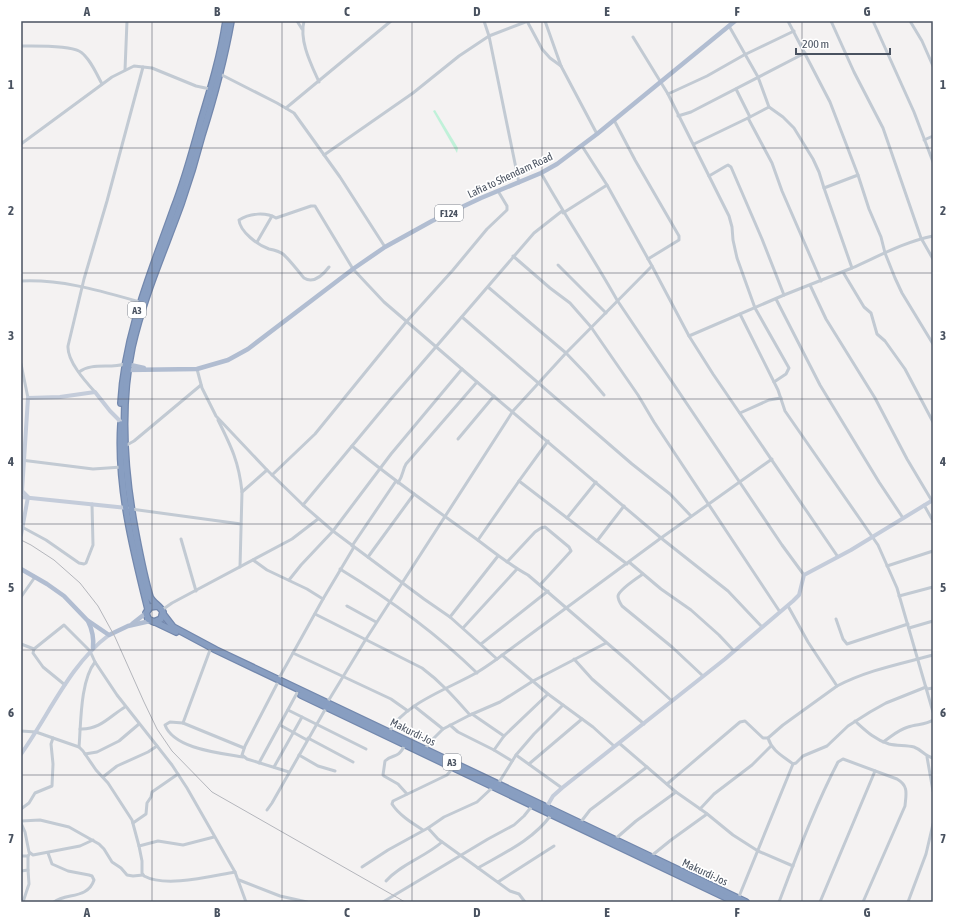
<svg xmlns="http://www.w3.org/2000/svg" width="954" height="923" font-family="'Asap Condensed',sans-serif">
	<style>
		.green { fill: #c0f1d9 }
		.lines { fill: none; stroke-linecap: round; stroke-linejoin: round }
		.highway-casing { stroke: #7388ad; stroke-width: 8 }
		.street { stroke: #c2cad3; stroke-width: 3 }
		.secondary { stroke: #c4ccda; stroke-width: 4 }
		.primary { stroke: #b1bdd1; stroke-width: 4.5 }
		.highway { stroke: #889ec1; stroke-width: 5.5 }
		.rail { stroke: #b4b6bc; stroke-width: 1 }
		.grid { fill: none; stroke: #495260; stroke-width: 1; stroke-opacity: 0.55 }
		.labels { text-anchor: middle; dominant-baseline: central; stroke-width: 3.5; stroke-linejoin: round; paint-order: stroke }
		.shield { fill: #fff; stroke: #808690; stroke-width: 1 }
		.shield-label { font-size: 10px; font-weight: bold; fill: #495260 }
		.street-label { font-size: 11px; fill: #495260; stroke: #fff }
		.neatline { fill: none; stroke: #495260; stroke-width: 1.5 }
		.grid-label { font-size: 13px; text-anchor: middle; font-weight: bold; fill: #495260 }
	</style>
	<rect width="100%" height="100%" fill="#f4f2f2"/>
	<!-- green -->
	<path class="green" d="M435,110L458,148L457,153L433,111Z"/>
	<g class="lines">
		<!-- highway casing -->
		<g class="highway-casing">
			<g id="highway">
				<path d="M121,403C125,333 151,273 174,208C185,180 193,150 201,121C211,88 221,55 226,21"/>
				<path d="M121,424C117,486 133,549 148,609"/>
				<path d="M157,606L150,607L146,613L148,619L154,622L161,619L163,612C160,606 153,603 150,597C144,577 140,556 136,535C124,473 119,409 132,347C143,298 164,251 181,204C189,181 196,158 202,135C214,97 224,60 231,21"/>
				<path d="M163,614L173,627L216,650L746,902"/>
				<path d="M155,622L176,632"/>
				<path d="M301,695L735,902"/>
			</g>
		</g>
		<!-- street -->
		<g class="street">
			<path d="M297,21L302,29"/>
			<path d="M304,21C299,41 311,64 319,82"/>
			<path d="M484,21L489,36L519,183"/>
			<path d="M527,21L542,49L550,58L561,66"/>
			<path d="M545,21L561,66L597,134"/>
			<path d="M788,21L830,102L858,175L869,209L881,237L885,253L895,278L902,293L933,344"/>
			<path d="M831,21L854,72L883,128L921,238L933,259"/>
			<path d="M873,21L914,112L933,162"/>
			<path d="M910,21L922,41L933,66"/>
			<path d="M633,37L668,94L729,216L732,227L733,240L737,258L755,308L789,368L786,374L774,382"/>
			<path d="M21,46C35,46 68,45 79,51C89,56 97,75 102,84"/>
			<path d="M125,70L127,21"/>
			<path d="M220,74L277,103L294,113L340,177L385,247"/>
			<path d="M736,89L750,117"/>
			<path d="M668,94L707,76L744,55L794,31"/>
			<path d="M286,108L391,21"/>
			<path d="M678,116L691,112L805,53"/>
			<path d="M748,118L772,163L782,191L821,281"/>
			<path d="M614,120L635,160L679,236V240L648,259"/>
			<path d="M924,140L933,136"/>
			<path d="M21,144L112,77L134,66L152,68L196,86L210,89"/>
			<path d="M694,144L748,118L769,107"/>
			<path d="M582,146L607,185L652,266L689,336L713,374L838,557"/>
			<path d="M324,155L413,93L459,56L489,36L528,21"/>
			<path d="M541,173C565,216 593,257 617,300L782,545L804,575"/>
			<path d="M709,176L726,166L728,165L731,167L762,239L784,295"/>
			<path d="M824,188L858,175"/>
			<path d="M563,213L607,185"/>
			<path d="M257,242L272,216"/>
			<path d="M513,256L550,288L570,303L591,327L638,395L654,422L780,612"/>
			<path d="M558,265L606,313"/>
			<path d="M329,267C323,275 314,284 304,278C297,270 291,261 283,254C279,251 274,250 269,249C258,245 240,232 239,220C250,213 266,212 276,218L311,206H315L353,269L384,302L477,382L661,538L728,591L762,627"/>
			<path d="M852,268C879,256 904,242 933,236"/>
			<path d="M843,272L864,307L871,313L877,334L885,341L905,369L933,422"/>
			<path d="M21,281C62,279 101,291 140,302"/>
			<path d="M810,285L826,319L875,398L907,459L932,501"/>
			<path d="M488,287L566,353L587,375L604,395"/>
			<path d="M776,299L820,385L879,482L903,518"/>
			<path d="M740,314L778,390L785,411L878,545L897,588L933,712"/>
			<path d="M462,317L632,464L670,494L691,516"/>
			<path d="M689,336L784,295L852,268L824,188L819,172L813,159L794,128L783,117L769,107L758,77L729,26"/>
			<path d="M21,364L28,398"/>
			<path d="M197,369L202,388L216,416L267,470L303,505L333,531L424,599L450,617L497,659"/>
			<path d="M79,372C92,362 110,369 125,364"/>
			<path d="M95,392C85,381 67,361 68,346L84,279L107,201L143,67"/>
			<path d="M740,413L769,400L781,398"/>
			<path d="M218,420C231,446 239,462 242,492L240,567"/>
			<path d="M458,439L494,396"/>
			<path d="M125,446L134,441L201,385"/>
			<path d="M352,446C389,477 429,505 468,533C488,547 506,563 528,575L628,661L672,701"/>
			<path d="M21,460L93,469L122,467"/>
			<path d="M272,475L315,434L407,321L453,270L487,229L507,210V206L498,191"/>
			<path d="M519,481L627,564"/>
			<path d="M398,483C404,474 402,471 406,464L477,382"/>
			<path d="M242,492L267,470"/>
			<path d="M303,505L391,399L534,233L562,211"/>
			<path d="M924,505L933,521"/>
			<path d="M131,509L241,524"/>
			<path d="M567,518L596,482"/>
			<path d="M22,527L46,540L79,563L84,564L86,563L93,545L92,504"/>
			<path d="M181,539L196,591"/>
			<path d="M478,540L519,481L548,441"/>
			<path d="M597,541L624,506"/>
			<path d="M352,546L396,481"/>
			<path d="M368,557L414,494"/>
			<path d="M253,560L267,570L307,589L323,599"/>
			<path d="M507,562L535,532L541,528L545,527L569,547L571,551L540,585"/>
			<path d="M629,562L661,589L691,610L719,635L734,651"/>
			<path d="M887,566L933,551"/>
			<path d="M340,569C389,599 436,633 477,673"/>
			<path d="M643,574C637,578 619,590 618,596C618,600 620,603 622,606L672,647L703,676"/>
			<path d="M289,580L301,565L333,531L391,454L462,369"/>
			<path d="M899,596L933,587"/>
			<path d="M21,597L35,577"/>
			<path d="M347,606L376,622"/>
			<path d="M788,606L808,642L837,686"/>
			<path d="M162,610L172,603L292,539L318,519"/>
			<path d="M315,614L422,668C441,682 455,698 470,715"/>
			<path d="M450,617L498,556"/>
			<path d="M836,619L843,639L847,644L908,624"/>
			<path d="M463,628L517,569"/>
			<path d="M909,628L933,621"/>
			<path d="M21,644L34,649L33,653L43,667L65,685"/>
			<path d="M481,644L548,591"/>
			<path d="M34,649L64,625L90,651L95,662L117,695L172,765L187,788L235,872L246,902"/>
			<path d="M293,653L391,699L408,711"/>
			<path d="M502,655L548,694L593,727L614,746"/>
			<path d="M574,659L592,679L644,724"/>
			<path d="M278,680L323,599L354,547"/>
			<path d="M277,684L245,746L242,755L247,759L289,772"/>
			<path d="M927,689L933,688"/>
			<path d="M327,703L366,639L513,411L566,353L652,266"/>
			<path d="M414,706L443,729"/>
			<path d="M288,710L366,749"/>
			<path d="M472,714L504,736"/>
			<path d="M855,721C865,730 875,740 889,744C897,746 906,745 914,747C922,750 925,756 933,758"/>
			<path d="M183,723L210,650"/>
			<path d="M280,725L307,740"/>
			<path d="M450,725L458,732L494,750L504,736L548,694"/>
			<path d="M80,729C100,730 110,716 125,707"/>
			<path d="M21,731L36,732L53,738L79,747L83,751L96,770L108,783L132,820L139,846L142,861V873L144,876C166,888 211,876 235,872"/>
			<path d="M389,732C403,704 450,688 476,673C483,669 490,664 497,659L661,538L772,459"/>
			<path d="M308,738L353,762"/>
			<path d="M768,738C772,751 783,756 793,764"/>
			<path d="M883,742C892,736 898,730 908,727C916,724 926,725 933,720"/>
			<path d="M619,743L676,792L706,813L733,835L758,851L793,866"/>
			<path d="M405,745C397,760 394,753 385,761L383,775L384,776L398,784L407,794"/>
			<path d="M79,747C81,724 80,681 95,662"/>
			<path d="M425,749L431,741L443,729L470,715L500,702L533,681L606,643"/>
			<path d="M494,750L512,761"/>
			<path d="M85,754L97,752L119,741L139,724"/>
			<path d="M299,755L318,766L335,771"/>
			<path d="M516,755L562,788"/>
			<path d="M243,757C220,753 174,749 165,725L170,722L183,723L244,748"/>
			<path d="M927,757L933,791"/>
			<path d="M259,763L297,693"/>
			<path d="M529,764L582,719"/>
			<path d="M274,767L302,717"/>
			<path d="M103,777L117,766L148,752L157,746"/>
			<path d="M498,784L516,755L534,734L563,705"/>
			<path d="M667,784L740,722L745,721L763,738H768L783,725L837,686C868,670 900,664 933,655"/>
			<path d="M21,809L29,803L35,793L52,786L53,764L51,744L53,738"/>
			<path d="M700,809L714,794L752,765L771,746"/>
			<path d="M267,810L272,803L326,708"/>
			<path d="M21,821L40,820L69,827L99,844L104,849L112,862L121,868L127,875L133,876L143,875"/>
			<path d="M21,823L25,832L29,852L33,855L80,846L93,840"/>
			<path d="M133,823L146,814L147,803L151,797L152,792L178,774"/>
			<path d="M580,823L590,810L647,767"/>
			<path d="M428,828L438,839L510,891L519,894L525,902"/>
			<path d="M423,830C412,823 399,815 392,804L393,801L447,775L453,768"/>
			<path d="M614,840L636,821L676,792"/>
			<path d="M139,846L158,841L183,845L214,837"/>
			<path d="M48,853L52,864L68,871L89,875L92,876L94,880C88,899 66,893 54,902"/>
			<path d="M21,856H28"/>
			<path d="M650,857L671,840L707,814"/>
			<path d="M362,867L388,850L428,828L444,817L477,802L493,787"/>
			<path d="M478,868C504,853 533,840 551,815"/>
			<path d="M21,871L28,870V856L30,853"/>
			<path d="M239,880L280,896L307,902"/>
			<path d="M386,881C401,864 425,857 442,842"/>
			<path d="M498,882L554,846"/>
			<path d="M738,899L793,764L796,763L803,756L827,746L848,726L870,712L886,703L926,687"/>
			<path d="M23,902L29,884L28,870"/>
			<path d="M383,902L488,839L514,825L524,816L532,806"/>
			<path d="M779,902C797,855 815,806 838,762L843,759L897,779C909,786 906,794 905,806L863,902"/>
			<path d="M820,902L875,771"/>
			<path d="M908,902L926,854L933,824"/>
		</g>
		<!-- secondary -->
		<g class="secondary">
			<path d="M21,497L127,508"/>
			<path d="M21,535L28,497L22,491L28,398L60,397L95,392L110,411L121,422"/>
			<path d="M21,754C49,715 70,664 109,635"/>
			<path d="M546,808L553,796L562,788L725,659L793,601L799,595L804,575L851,550L933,500"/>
		</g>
		<!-- primary -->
		<g class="primary">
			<path d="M126,364L144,368"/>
			<path d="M126,370L197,369L228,360L248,349L353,269L385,247L432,221L481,198L541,173L557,164L597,134L735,21"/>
			<path d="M21,569L47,584L64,596L87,620L109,635L128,626L150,621"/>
			<path d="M88,621C93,631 94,638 93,648"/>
			<path d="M132,624L146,613"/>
		</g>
		<!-- highway -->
		<use href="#highway" class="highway"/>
		<!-- rail -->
		<path class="rail" d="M21,540L31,545L54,560L80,583L98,606L115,637L144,702L157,729L172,751L212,792L405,902"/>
	</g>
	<!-- grid -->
	<path class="grid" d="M152,21V902M282,21V902M412,21V902M542,21V902M672,21V902M802,21V902M21,148H933M21,273H933M21,399H933M21,524H933M21,650H933M21,775H933"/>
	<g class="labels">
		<!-- shield labels -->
		<g class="shield">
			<rect x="435" y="205" width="28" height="16" rx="3"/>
			<rect x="128" y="302" width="18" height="16" rx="3"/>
			<rect x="443" y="754" width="18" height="16" rx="3"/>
		</g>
		<g class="shield-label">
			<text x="449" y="213">F124</text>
			<text x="137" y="310">A3</text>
			<text x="452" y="762">A3</text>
		</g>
		<!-- street labels -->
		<g class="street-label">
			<text transform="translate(510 175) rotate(-25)">Lafia to Shendam Road</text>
			<text transform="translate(413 732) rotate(26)">Makurdi-Jos</text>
			<text transform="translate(705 872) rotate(25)">Makurdi-Jos</text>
		</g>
	</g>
	<!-- border -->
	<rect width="954" height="923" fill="none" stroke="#ffffff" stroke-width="44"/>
	<!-- scale -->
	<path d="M796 48v6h94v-6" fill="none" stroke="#495260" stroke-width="2"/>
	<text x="802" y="48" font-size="12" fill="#495260" stroke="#ffffff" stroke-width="3" paint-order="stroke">200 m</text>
	<rect x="22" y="22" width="910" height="879" class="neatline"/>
	<g class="grid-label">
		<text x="87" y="16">A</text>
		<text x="217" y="16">B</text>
		<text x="347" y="16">C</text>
		<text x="477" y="16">D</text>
		<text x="607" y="16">E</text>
		<text x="737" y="16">F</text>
		<text x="867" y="16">G</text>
		<text x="11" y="89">1</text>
		<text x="943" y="89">1</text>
		<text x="11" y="215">2</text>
		<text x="943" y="215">2</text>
		<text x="11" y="340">3</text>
		<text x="943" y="340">3</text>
		<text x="11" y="466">4</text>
		<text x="943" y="466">4</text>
		<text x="11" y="592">5</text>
		<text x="943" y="592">5</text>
		<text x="11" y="717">6</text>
		<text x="943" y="717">6</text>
		<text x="11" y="843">7</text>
		<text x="943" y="843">7</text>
		<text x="87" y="917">A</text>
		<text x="217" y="917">B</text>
		<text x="347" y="917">C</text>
		<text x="477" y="917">D</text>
		<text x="607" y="917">E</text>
		<text x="737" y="917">F</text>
		<text x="867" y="917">G</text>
	</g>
</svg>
